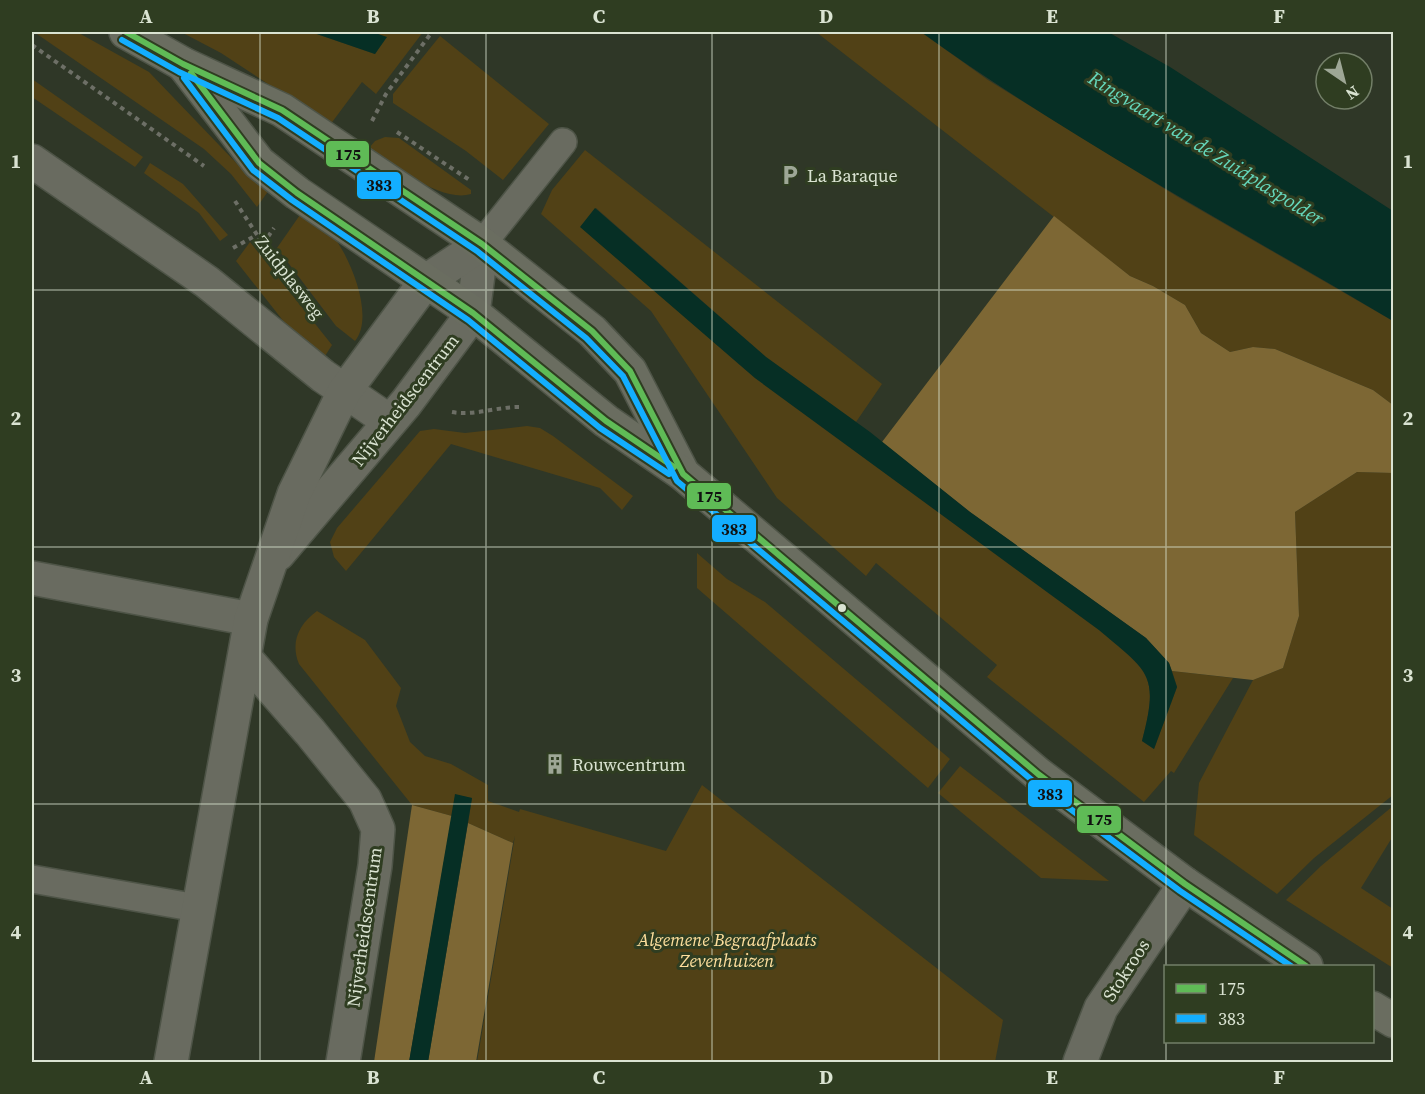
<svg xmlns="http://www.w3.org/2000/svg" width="1425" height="1094" font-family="'Source Serif 4',serif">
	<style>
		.green { fill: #514116 }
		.forest { fill: #7d6734 }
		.water { fill: #062f25 }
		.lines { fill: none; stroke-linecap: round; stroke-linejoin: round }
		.lane-casing { stroke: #4e5447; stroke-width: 30 }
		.street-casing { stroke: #4e5447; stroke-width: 36 }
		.secondary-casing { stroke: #4e5447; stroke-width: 36 }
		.path { stroke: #6d6f66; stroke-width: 4; stroke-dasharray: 4.5 4.5; stroke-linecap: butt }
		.lane { stroke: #696b60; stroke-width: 27 }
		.street { stroke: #696b60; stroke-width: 33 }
		.secondary { stroke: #6a6d60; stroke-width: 33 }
		.bus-1-casing { stroke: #2f3d21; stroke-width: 10 }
		.bus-2-casing { stroke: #2f3d21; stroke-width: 10 }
		.bus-1 { stroke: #5fbb56; stroke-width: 6 }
		.bus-2 { stroke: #13aeff; stroke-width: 6 }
		.grid { fill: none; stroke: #dae3d2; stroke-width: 1.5; stroke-opacity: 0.55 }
		.bus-dot { fill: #dae3d2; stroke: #2f3d21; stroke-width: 2 }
		.labels { text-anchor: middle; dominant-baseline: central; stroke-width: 6; stroke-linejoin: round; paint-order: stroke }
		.poi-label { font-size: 18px; fill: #dae3d2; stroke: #2f3d21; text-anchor: start }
		.street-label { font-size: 18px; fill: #dae3d2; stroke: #2f3d21 }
		.park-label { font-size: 18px; font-style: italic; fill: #fedf9d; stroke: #2f3d21 }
		.water-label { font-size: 20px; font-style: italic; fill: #65d7bb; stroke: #2f3d21 }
		.line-badge { stroke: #2f3d21; stroke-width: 2 }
		.pale-badge-label { font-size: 16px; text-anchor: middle; font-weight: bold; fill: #111 }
		.neatline { fill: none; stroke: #dae3d2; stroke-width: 2 }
		.grid-label { font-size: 20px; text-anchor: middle; font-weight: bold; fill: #dae3d2 }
	</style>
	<rect width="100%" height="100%" fill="#2f3727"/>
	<!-- green -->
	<g class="green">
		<path d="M34,32H77L149,72L243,170L269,190L257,207L231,174L204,149Z"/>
		<path d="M181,32H311L375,54L386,37L372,32H423L376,94L362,82L330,125L221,53Z"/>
		<path d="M816,32H921L988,80L1178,197L1393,321V405L1373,390L1275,349L1253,347L1230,352L1201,333L1185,305L1153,286L1130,276Z"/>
		<path d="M440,36L549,124L503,180L466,151L393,103V94Z"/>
		<path d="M32,79L143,157L135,167L32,97Z"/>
		<path d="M385,137L399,138L471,190V194C442,203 394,166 371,151L369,148L375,141Z"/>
		<path d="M585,150L882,384L856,422L766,357L596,208L581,227L755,378L1099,630C1148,672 1160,673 1142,741L1154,749L1177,687L1172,671L1233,678L1174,773L1171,771L1144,802L987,677L997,665L876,563L866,576L777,498L651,311L541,214L552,190Z"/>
		<path d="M150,163L183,184L228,235L220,241L199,213L144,173Z"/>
		<path d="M302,212C310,218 322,224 329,231C348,251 376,316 355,341L336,326L277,248Z"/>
		<path d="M250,242L332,345L325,356L288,327L236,261Z"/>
		<path d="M527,426L540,428L553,436L633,496L622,510L600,488L451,444L346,571L334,557L330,542L337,528L420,431L434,429L465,433Z"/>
		<path d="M1357,472L1393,473V795L1314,858L1277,894L1194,835L1199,783L1253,680L1283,668L1299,616L1295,512Z"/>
		<path d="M697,553L727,579L765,602L950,759L928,788L697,588Z"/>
		<path d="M317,611L365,640L401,688L396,706L410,742L425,756L451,764L488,785V801L519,812L520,809L666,851L702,785L1003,1020L995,1062H477L515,836L513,843L468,823L472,798L456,795L452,816L412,805L299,664C290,642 299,624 317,611Z"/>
		<path d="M960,766L1109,881L1041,878L938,793Z"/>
		<path d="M1393,806V836L1361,888L1393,909V968L1286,900L1321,866Z"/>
	</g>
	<!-- forest -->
	<g class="forest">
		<path d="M1054,216L1130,276L1153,286L1185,305L1201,333L1230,352L1253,347L1275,349L1373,390L1393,405V473L1357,472L1295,512L1299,616L1283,668L1253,680L1172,671L1169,663L1146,638L970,512L882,442Z"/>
		<path d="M412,805L452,816L409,1062H374Z"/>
		<path d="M468,823L513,843L476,1062H428Z"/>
	</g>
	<!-- water -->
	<g class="water">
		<path d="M311,32H372L387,37L375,54Z"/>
		<path d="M921,32H1108L1170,67L1393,211V321C1235,227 1071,140 921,32Z"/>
		<path d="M595,208L766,357L870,432L970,512L1146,638L1169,663L1177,687L1154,749L1142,741C1160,673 1148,672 1099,630L755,378L580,227Z"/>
		<path d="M455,794L472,798L428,1062H409Z"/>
	</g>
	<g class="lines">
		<!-- lane casing -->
		<g class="lane-casing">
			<g id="lane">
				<path d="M482,244L563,142"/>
				<path d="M32,879L197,908"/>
			</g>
		</g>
		<!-- street casing -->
		<g class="street-casing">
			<g id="street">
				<path d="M32,161L207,282L323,376L389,421"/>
				<path d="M278,554L406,403L473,313L482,244"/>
				<path d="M32,578L251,619"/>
				<path d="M245,658L310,732L365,800L378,829L375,866L343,1062"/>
				<path d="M171,1062L251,619L294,494L344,392L426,281L482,244"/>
				<path d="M1080,1062L1101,1008L1185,884"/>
			</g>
		</g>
		<!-- secondary casing -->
		<g class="secondary-casing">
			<g id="secondary">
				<path d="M126,32L183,64L282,110L482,244L592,331L630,371L681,470"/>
				<path d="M183,64L259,163L297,193L473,313L606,421L683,474L1038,774L1185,884L1306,966"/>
				<path d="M1372,1008L1394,1021"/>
			</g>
		</g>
		<!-- path -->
		<g class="path">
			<path d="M32,45L204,166"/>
			<path d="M372,121L386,94L432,32"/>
			<path d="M397,132L471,181"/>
			<path d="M235,201L263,244L315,311"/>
			<path d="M263,244L274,228"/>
			<path d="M233,248L253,237L260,242"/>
			<path d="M452,412C474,416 496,407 519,407"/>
		</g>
		<!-- lane -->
		<use href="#lane" class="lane"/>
		<!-- street -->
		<use href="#street" class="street"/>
		<!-- secondary -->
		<use href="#secondary" class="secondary"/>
		<!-- bus-1 casing -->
		<g class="bus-1-casing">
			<g id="bus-1">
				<path d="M126,32L183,64L282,110L482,244L592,331L630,371L683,474L1038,774L1185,884L1306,966"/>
				<path d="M191,73L259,163L297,193L473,313L606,421L674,467"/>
			</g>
		</g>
		<!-- bus-2 casing -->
		<g class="bus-2-casing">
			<g id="bus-2">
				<path d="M122,40L179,72L278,118L477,251L586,338L623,376L677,481L1033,781L1180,891L1291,966"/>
				<path d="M184,78L253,170L292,200L468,320L600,428L669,474"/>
			</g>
		</g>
		<!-- bus-1 -->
		<use href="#bus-1" class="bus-1"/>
		<!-- bus-2 -->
		<use href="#bus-2" class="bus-2"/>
	</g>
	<!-- grid -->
	<path class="grid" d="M260,32V1062M486,32V1062M712,32V1062M939,32V1062M1166,32V966M32,290H1394M32,547H1394M32,804H1394M1166,966V1042M1166,1042V1062"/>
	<!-- icons -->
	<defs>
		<g id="parking-bare" transform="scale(1.62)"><path d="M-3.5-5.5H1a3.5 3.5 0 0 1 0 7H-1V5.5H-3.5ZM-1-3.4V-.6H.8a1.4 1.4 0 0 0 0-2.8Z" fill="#9ea796" stroke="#2f3d21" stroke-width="2.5" paint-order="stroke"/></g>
		<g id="building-bare" transform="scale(1.62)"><path d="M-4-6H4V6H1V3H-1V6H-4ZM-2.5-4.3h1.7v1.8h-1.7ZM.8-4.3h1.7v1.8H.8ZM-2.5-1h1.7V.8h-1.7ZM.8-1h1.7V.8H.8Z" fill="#9ea796" stroke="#2f3d21" stroke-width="2.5" paint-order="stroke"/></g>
	</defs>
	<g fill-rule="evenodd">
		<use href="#parking-bare" x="790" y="175"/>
		<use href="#building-bare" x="555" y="764"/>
	</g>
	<!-- markers -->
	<circle class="bus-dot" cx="842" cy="608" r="5"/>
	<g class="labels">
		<!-- poi labels -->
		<g class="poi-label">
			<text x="807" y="175">La Baraque</text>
			<text x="572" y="764">Rouwcentrum</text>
		</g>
		<!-- street labels -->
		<g class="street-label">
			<text transform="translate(290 277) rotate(52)">Zuidplasweg</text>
			<text transform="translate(405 400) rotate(-52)">Nijverheidscentrum</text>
			<text transform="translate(364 927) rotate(-82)">Nijverheidscentrum</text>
			<text transform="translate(1126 970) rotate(-57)">Stokroos</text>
		</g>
		<!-- park labels -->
		<g class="park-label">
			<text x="727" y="939">Algemene Begraafplaats<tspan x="727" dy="21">Zevenhuizen</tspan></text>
		</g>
		<!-- water labels -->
		<g class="water-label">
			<text transform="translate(1206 148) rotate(32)">Ringvaart van de Zuidplaspolder</text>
		</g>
	</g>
	<g class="line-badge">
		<rect x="325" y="140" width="45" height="28" rx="6" fill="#5fbb56"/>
		<rect x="356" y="171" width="46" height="29" rx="6" fill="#13aeff"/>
		<rect x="686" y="482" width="46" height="28" rx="6" fill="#5fbb56"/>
		<rect x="711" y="514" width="46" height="29" rx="6" fill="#13aeff"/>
		<rect x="1027" y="779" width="46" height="29" rx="6" fill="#13aeff"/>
		<rect x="1076" y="805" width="46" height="29" rx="6" fill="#5fbb56"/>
	</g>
	<g class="pale-badge-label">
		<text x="348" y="160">175</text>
		<text x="379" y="191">383</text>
		<text x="709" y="502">175</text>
		<text x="734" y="535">383</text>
		<text x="1050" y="800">383</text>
		<text x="1099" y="825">175</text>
	</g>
	<!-- border -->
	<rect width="1425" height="1094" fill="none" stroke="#2f3d21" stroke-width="66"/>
	<!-- legend -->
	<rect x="1164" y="965" width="210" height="78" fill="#2f3d21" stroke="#737f68" stroke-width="1.5"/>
	<rect x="1176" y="984" width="30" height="9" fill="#5fbb56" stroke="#737f68" stroke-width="1.5"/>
	<text x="1218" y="995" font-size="18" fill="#dae3d2">175</text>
	<rect x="1176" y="1014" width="30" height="9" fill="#13aeff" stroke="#737f68" stroke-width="1.5"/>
	<text x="1218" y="1025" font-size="18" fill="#dae3d2">383</text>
	<!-- north arrow -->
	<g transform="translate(1344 81) rotate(145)"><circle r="28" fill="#2f3d21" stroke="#737f68" stroke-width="1.5"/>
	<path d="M0-4.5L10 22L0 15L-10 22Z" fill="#9ea796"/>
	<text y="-9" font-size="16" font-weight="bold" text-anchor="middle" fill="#dae3d2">N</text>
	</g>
	<rect x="33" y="33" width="1359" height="1028" class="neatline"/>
	<g class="grid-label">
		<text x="146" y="23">A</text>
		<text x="373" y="23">B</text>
		<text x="599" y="23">C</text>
		<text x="826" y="23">D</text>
		<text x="1052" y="23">E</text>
		<text x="1279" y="23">F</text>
		<text x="16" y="168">1</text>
		<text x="1408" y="168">1</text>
		<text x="16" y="425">2</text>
		<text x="1408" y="425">2</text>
		<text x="16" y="682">3</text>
		<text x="1408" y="682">3</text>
		<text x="16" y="939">4</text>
		<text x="1408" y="939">4</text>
		<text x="146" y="1084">A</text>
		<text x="373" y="1084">B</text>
		<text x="599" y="1084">C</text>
		<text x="826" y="1084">D</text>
		<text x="1052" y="1084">E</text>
		<text x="1279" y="1084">F</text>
	</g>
</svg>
